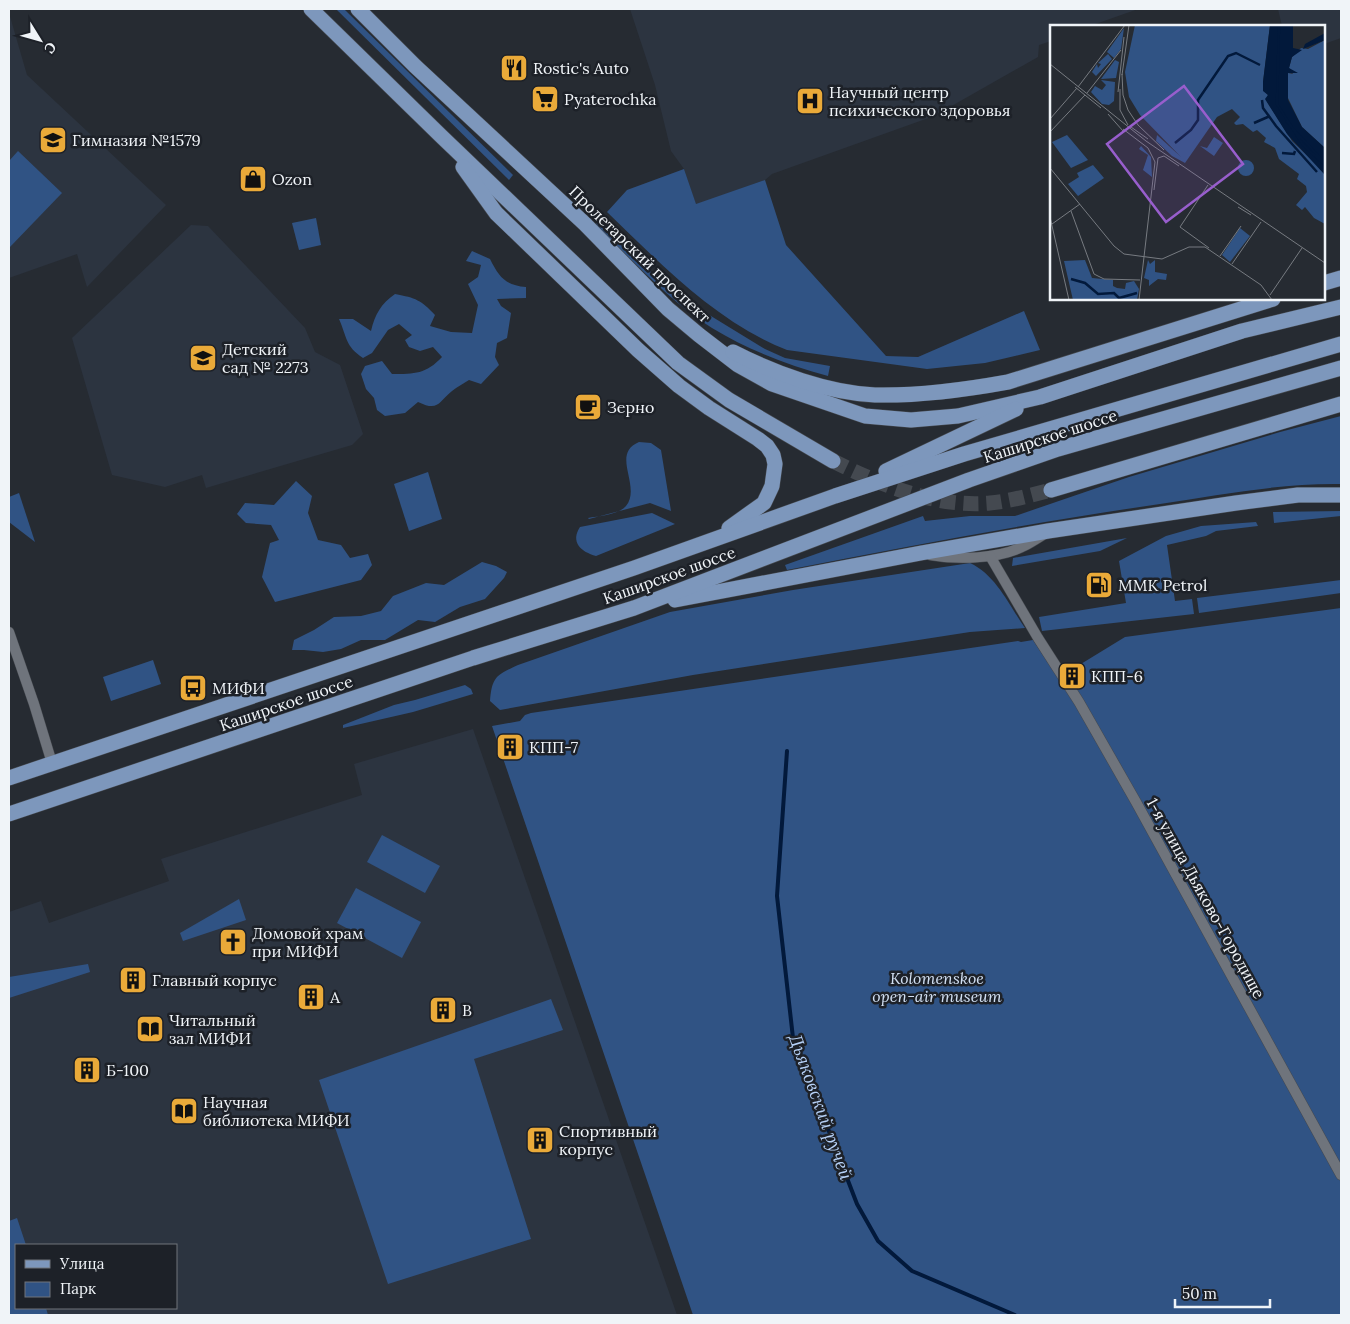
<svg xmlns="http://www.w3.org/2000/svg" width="1350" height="1324" font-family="Lora,serif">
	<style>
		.built { fill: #2c3440; fill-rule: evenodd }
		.green { fill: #305384 }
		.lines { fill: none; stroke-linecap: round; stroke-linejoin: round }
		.stream { stroke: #02193b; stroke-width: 4 }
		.primary-tunnel { stroke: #444950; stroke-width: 15; stroke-dasharray: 15 8; stroke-linecap: butt }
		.street-casing { stroke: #45494f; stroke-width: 11 }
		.primary-casing { stroke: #45494f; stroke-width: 16 }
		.street { stroke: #6f747c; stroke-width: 10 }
		.primary { stroke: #7d97bc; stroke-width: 15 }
		.labels { text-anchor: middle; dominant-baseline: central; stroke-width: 5; stroke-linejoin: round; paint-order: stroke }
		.poi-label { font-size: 16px; fill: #f0f4f8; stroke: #1d2128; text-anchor: start }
		.street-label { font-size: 16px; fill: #f0f4f8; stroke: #1d2128 }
		.park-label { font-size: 16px; font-style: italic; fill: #d2e0f3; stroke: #1d2128 }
		.water-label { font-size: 18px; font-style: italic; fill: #b6d1f7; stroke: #1d2128 }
		.inset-river { fill: none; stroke: #02193b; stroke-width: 2.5 }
		.inset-road { fill: none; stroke: #777b81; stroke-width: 1 }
		.view { fill: #985ecd; fill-opacity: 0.15; stroke: #985ecd; stroke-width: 2.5 }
		.inset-edge { fill: none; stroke: #f0f4f8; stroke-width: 2.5 }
	</style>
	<rect width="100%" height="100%" fill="#262b32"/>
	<!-- built -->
	<g class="built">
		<path d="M630,9H1138L1090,26H1051V41L1039,45L1038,57L934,116L772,174L765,180L696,205L684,169L671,151L655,85Z"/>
		<path d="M1278,9H1341V38L1324,44V26H1282Z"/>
		<path d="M9,13L27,75L166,205L87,287L77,254L9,278Z"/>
		<path d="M191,225L208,226L305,328L315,352L340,365L363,434L352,445L206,488L202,475L165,487L112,475L72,338Z"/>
		<path d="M473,729L677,1315H9V912L41,901L49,923L169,881L161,859L362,795L354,764ZM16,1245H176V1308H16Z"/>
	</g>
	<!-- green -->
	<g class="green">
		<path d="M336,9H344L513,175L509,180Z"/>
		<path d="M18,151L62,193L9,248V161Z"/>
		<path d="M684,169L696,204L765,180L786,245L886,356L918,357L1024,311L1040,350L985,363L927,369L787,350C716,322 661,264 607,212L627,190Z"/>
		<path d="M316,218L321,245L299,250L292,223Z"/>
		<path d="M596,220L653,274L706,313L765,349L785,358L830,366L828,376C788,365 748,350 712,328C669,301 634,261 597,227Z"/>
		<path d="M472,251L490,259C499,277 505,285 526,287V298L497,299L501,306L511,313L507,338L497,343L495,357L499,365L481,384L469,380C464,383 457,387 452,391C438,402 439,412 418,402L405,413L385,416L377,410L374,398L366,389L361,374L365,366L382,361L392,374C415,374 426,374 442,357L433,347L420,351L409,347L405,340L412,335L399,324L388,330L372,353L363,358C345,346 347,337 339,319H353L371,331C375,314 381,304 395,294C416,298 421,300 435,315L430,326L451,332L472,333L478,305L468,284L478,277L481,265L466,261Z"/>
		<path d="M1341,416V484C1281,483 1220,495 1160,504C1035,522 911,546 787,570L785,565L923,516L925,521L970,516H1015L1129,477L1280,432Z"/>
		<path d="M639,442L651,443L661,450L671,511L650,503L589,519L588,518C599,516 618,515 626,506C642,486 610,454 639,442Z"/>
		<path d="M428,472L442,519L409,531L394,484Z"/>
		<path d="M296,481L312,496L308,513L318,540L341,545L350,558L368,554L372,565L361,580L275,602L262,577L270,543L279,540L271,525L246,523L237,514L245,503L274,505Z"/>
		<path d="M19,493L35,542L9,522V497Z"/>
		<path d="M1341,511V516L1274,523L1273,512Z"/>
		<path d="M652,513L675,524L596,556C581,552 570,542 580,527Z"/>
		<path d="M1256,522L1258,526L1216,531L1206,536L1167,545L1175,601L1192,599L1194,614L1042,631L1039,617L1126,603L1119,561L1166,536L1201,526Z"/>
		<path d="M1127,538L1100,551L1012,566L1013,558Z"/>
		<path d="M482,562L496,566L507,572L504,578L485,599L460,607L435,622L418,620L385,640H361L341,649L323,652L304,650H292L294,640L314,630L334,617L361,616L381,611L393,596L426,583L444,585Z"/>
		<path d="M970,563C996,575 1009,605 1025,628L970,632L693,675L500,710L490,701C492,676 497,675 518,665L670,612L793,590Z"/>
		<path d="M1341,580V593L1199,613L1197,598Z"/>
		<path d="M1341,608V1315H693L492,726L520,721L525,715L531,713L1018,641L1021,642L1033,640L1058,678L1125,637Z"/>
		<path d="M153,660L161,684L111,701L103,677Z"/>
		<path d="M465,685L471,689L473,694L413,712L343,728V725L394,705L415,700Z"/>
		<path d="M382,835L440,866L425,893L367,862Z"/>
		<path d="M356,888L421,922L402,958L337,923Z"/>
		<path d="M239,899L246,920L183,941L180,933Z"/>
		<path d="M88,964L90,972L9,998V977Z"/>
		<path d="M551,999L563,1030L474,1059L531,1239L388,1284L319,1080Z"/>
		<path d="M17,1218L26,1245H16V1308H46L48,1315H9V1221Z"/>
	</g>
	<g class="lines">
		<!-- stream -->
		<path class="stream" d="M787,751L777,896L793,1038L857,1204L878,1241L912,1271L1015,1315"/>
		<!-- primary-tunnel -->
		<path class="primary-tunnel" d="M833,461C881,485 936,508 990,503C1011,501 1031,495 1051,490"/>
		<!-- street casing -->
		<g class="street-casing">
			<g id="street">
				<path d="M930,555C957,560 997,559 1022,547C1029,544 1036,539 1043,535"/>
				<path d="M990,556L1038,638L1079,702L1136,802L1341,1175"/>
				<path d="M9,632L34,704L52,763"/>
			</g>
		</g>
		<!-- primary casing -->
		<g class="primary-casing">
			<g id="primary">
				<path d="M311,9L440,135L678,363L729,400L833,461"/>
				<path d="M358,9L415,66L585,224L668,309L699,335L738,365L772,384L865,416L911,420L958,416L1040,397L1242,331L1341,307"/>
				<path d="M463,167L496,213L638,350L679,386L709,408L758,439L767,446L773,455L775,464L772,486L764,503L729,528"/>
				<path d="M1324,283L1341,278"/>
				<path d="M733,352C774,373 828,393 875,395C921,396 964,390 1008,382L1273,299"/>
				<path d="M886,471L1016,409"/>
				<path d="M1051,490L1341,404"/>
				<path d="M675,600L921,553L1048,531L1236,503L1298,495H1341"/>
				<path d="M9,778L634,568L835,496L964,454L1341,344"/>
				<path d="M9,814L473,658L634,608L969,480L1058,449L1341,368"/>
			</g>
		</g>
		<!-- street -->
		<use href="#street" class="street"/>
		<!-- primary -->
		<use href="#primary" class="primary"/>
	</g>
	<!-- icons -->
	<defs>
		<g id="restaurant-square" transform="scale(1.4375)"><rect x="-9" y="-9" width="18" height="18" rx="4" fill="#eaaa39" stroke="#1d2128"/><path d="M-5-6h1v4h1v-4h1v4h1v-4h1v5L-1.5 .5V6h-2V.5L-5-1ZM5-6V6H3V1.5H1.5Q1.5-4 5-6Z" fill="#111"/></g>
		<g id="supermarket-square" transform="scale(1.4375)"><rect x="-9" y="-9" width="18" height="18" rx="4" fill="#eaaa39" stroke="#1d2128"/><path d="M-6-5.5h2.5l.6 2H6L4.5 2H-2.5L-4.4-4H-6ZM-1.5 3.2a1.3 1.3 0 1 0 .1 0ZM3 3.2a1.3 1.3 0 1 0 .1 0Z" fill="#111"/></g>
		<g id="hospital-square" transform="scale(1.4375)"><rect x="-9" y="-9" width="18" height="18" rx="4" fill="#eaaa39" stroke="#1d2128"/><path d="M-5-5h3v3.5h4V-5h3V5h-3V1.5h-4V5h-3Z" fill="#111"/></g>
		<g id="school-square" transform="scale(1.4375)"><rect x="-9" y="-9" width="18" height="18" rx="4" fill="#eaaa39" stroke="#1d2128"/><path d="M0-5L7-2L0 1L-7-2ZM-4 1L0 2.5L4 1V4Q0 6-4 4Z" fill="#111"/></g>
		<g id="shop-square" transform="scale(1.4375)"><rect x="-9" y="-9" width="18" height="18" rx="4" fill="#eaaa39" stroke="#1d2128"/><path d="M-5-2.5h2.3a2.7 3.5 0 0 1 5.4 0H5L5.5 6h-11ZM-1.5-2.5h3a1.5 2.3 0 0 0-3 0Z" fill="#111"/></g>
		<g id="cafe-square" transform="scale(1.4375)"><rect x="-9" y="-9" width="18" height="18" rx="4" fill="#eaaa39" stroke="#1d2128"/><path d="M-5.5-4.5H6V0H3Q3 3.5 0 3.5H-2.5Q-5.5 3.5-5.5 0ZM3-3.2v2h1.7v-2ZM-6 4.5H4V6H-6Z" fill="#111"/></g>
		<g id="fuel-square" transform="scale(1.4375)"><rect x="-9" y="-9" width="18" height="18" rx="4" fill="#eaaa39" stroke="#1d2128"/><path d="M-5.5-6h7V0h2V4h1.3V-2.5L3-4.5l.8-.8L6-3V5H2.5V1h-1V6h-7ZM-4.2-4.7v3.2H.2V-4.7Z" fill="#111"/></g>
		<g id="building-square" transform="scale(1.4375)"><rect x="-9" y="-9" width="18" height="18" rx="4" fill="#eaaa39" stroke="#1d2128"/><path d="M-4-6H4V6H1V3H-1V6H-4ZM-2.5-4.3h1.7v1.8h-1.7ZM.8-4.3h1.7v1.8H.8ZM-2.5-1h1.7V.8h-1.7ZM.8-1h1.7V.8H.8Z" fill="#111"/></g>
		<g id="bus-square" transform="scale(1.4375)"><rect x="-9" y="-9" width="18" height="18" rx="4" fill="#eaaa39" stroke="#1d2128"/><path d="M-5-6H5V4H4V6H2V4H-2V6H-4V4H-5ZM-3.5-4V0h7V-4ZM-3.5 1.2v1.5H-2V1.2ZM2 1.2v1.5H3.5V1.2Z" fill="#111"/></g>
		<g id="church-square" transform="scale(1.4375)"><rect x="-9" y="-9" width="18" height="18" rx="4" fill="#eaaa39" stroke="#1d2128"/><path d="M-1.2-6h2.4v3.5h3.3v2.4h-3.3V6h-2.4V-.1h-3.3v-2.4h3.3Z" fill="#111"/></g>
		<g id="library-square" transform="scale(1.4375)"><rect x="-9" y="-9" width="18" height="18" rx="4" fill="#eaaa39" stroke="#1d2128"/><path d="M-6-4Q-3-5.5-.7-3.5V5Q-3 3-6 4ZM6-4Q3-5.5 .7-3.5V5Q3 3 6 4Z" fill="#111"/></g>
	</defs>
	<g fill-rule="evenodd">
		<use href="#restaurant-square" x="514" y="68"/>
		<use href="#supermarket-square" x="545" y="99"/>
		<use href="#hospital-square" x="810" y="101"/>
		<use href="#school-square" x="53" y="140"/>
		<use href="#shop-square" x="253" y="179"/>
		<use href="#school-square" x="203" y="358"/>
		<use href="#cafe-square" x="588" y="407"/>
		<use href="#fuel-square" x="1099" y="585"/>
		<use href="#building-square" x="1072" y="676"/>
		<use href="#bus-square" x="193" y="688"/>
		<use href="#building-square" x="510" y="747"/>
		<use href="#church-square" x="233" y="942"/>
		<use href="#building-square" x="133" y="980"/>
		<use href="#building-square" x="311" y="997"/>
		<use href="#building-square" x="443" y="1010"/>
		<use href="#library-square" x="150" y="1029"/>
		<use href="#building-square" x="87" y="1070"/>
		<use href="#library-square" x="184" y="1111"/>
		<use href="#building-square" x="540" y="1140"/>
	</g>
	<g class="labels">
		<!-- poi labels -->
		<g class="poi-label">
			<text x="533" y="68">Rostic's Auto</text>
			<text x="829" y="92">Научный центр<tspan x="829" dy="18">психического здоровья</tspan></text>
			<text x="564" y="99">Pyaterochka</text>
			<text x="72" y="140">Гимназия №1579</text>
			<text x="272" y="179">Ozon</text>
			<text x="222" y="349">Детский<tspan x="222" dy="18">сад № 2273</tspan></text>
			<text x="607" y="407">Зерно</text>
			<text x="1118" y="585">ММК Petrol</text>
			<text x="1091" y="676">КПП-6</text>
			<text x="212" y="688">МИФИ</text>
			<text x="529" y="747">КПП-7</text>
			<text x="252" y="933">Домовой храм<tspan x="252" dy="18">при МИФИ</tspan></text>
			<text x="152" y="980">Главный корпус</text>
			<text x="330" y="997">А</text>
			<text x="462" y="1010">В</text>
			<text x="169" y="1020">Читальный<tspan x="169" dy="18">зал МИФИ</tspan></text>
			<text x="106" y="1070">Б-100</text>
			<text x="203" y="1102">Научная<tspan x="203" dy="18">библиотека МИФИ</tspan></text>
			<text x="559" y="1131">Спортивный<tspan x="559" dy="18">корпус</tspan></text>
		</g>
		<!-- street labels -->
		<g class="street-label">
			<text transform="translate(640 254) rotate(44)">Пролетарский проспект</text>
			<text transform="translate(1050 436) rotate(-18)">Каширское шоссе</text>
			<text transform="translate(669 575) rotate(-20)">Каширское шоссе</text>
			<text transform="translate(286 703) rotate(-19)">Каширское шоссе</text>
			<text transform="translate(1206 898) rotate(61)">1-я улица Дьяково-Городище</text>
		</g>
		<!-- park labels -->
		<g class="park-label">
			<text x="937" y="978">Kolomenskoe<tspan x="937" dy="18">open-air museum</tspan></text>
		</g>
		<!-- water labels -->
		<g class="water-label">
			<text transform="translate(821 1107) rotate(70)">Дьяковский ручей</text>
		</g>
	</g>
	<!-- overview -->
	<g transform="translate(1050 25)">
		<rect width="275" height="275" fill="#262b32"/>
		<path d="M85,0H220L213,57L214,66L218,70L216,75L242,116L275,148V199L264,193L255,182L252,185L246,180L257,167L256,161L247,154L249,149L229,134L225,123L214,117L216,113L207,105L203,107L193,99L186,100L184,98L190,92L182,84L167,92L135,138L122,131L106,116L107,110L131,132L90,90L79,72L75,47ZM74,3L71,24L64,33L57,27ZM275,15V123L252,102L237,71L238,48L243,49L239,43L242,32L251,23L258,24ZM58,29L62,34L46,51L42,47L47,39L48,43L51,39L48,38ZM65,35L69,37L66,53L51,54ZM51,55L65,57L64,76L59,80L52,79L41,67L45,61L52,65L56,60ZM17,110L38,135L21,143L2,117ZM164,112L173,118L164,131L150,121L157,123ZM91,121L101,132L102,152L93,145L98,130L89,124ZM188 143a8 8 0 1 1 16 0a8 8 0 1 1-16 0ZM43,140L54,153L28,171L18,159L29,152L27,148ZM190,203L200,211L180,237L172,230ZM35,235L42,253L63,255V261L67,263L75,264L76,258L84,256L89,264L87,275H23L14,236ZM98,235L100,239L105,235V247L117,249L116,255L108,254L99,261V255L94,253Z" fill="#305384"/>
		<path d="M220,0H243V23L252,25L242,32L239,43L248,48H238V75L252,102L275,123L274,149L237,109L215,74L218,70L213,66V57ZM275,8V15L253,24L255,19Z" fill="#02193b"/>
		<path class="inset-river" d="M229,0L227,79L253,120L275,140M212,75L213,83L226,101L267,147M236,96L275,138M204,98L220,91M125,118L141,105L148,95V75L178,31L186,28L210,40M232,128L244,129L245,126M21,254L35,258L48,269L64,268L69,273L87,268"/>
		<path class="inset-road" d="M0,39L96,116L275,238M72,49L73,70L78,85L88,100L114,125M72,50L79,0M25,62L51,83M28,62L75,0M70,64V85L78,100M68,67L74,12M37,68L71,25M58,89L73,106M0,94L27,63M81,102L98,114M73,104L98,123L105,137L89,275M0,107L35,70M114,131L129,141M0,143L64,221L74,229L112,234L139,222H155L211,260L222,275M158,160L130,202L159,223M104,165L108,133L114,131M188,182L201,190M21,186L44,249L54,254L90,255M0,192L19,275M2,199L30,179M170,231L191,201M182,239L211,197M220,270L252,223"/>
		<path class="view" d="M134,61L193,139L116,197L57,119Z"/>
		<rect width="275" height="275" class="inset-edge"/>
	</g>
	<!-- border -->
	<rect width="1350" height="1324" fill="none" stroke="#f0f4f8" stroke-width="20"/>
	<!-- legend -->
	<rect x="15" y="1244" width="162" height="65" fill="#1d2128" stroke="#71757b"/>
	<rect x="25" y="1260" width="25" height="8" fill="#7d97bc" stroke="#71757b"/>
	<text x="60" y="1269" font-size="15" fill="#f0f4f8">Улица</text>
	<rect x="25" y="1282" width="25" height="15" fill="#305384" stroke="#71757b"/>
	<text x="60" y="1294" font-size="15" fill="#f0f4f8">Парк</text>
	<!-- north arrow -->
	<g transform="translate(40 40) rotate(127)" stroke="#1d2128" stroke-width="4" paint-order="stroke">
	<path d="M0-4L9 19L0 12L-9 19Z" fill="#f0f4f8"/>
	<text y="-8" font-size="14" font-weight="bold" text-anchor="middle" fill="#f0f4f8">С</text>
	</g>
	<!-- scale -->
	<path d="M1175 1299v8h95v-8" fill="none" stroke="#f0f4f8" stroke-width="2.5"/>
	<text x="1182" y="1299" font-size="15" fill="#f0f4f8" stroke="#1d2128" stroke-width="4" paint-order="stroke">50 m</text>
</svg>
